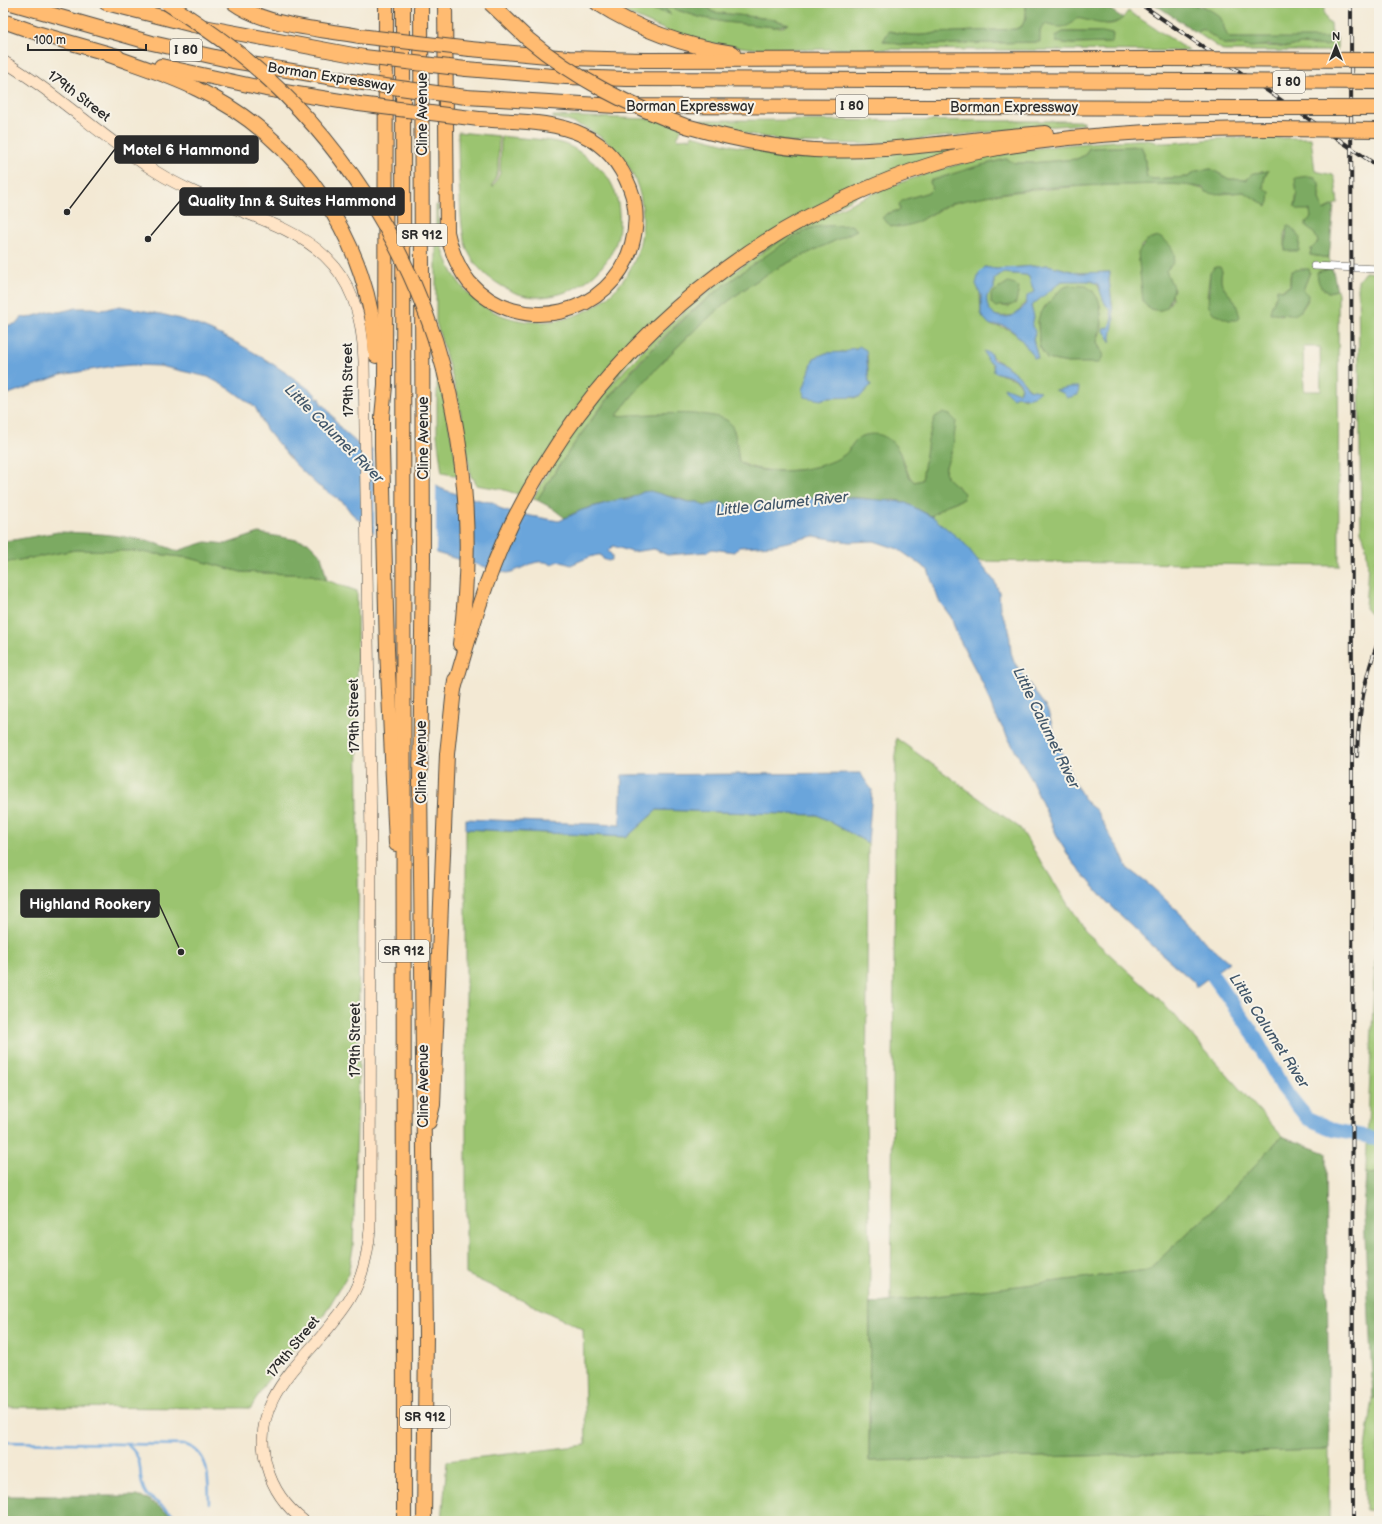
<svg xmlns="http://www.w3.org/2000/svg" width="1382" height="1524" font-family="'Balsamiq Sans',sans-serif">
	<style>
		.green { fill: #9bc470; stroke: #63784e; fill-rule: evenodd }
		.forest { fill: #7caa62; stroke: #546a46 }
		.water { fill: #6ba5db; stroke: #4b6883; fill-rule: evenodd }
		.pier { fill: #f3e9d4 }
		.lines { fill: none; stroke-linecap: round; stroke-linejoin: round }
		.stream { stroke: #6ba5db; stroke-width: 2.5 }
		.river { stroke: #6ba5db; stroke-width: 14 }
		.street-casing { stroke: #494844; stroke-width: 8 }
		.secondary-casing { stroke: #494844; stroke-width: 12 }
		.highway-casing { stroke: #494844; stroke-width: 16 }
		.street { stroke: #fff; stroke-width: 7 }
		.secondary { stroke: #ffe4c6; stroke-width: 11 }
		.highway { stroke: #ffbb71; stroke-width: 14 }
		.rail-casing { stroke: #2b2b2b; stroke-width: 4 }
		.rail { stroke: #f7f3e8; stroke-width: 2.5; stroke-dasharray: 8; stroke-linecap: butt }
		.highway-bridge-casing { stroke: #494844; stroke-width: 16; stroke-linecap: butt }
		.highway-bridge { stroke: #ffbb71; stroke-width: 14 }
		.labels { text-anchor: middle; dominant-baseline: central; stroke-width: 4; stroke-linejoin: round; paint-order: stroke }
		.shield { fill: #f7f3e8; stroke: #686764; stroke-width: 1 }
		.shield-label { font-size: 13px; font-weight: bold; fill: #2b2b2b }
		.street-label { font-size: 14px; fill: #2b2b2b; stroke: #f7f3e8 }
		.water-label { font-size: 15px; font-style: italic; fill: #415669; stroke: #f7f3e8 }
		.leader { fill: none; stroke: #2b2b2b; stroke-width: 1.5 }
		.callout-dot { fill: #2b2b2b; stroke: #f7f3e8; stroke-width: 1.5 }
		.callout { fill: #2b2b2b; stroke: #2b2b2b; stroke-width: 1.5 }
		.callout-label { font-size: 15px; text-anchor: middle; font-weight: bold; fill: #fff }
	</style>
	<rect width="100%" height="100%" fill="#f7f3e8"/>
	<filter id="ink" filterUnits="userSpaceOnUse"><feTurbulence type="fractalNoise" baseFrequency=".025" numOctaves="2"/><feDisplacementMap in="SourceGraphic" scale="8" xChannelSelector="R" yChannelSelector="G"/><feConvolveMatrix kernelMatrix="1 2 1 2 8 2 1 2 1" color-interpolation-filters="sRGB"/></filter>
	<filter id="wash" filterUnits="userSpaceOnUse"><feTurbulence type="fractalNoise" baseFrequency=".012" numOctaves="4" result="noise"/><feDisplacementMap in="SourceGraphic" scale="16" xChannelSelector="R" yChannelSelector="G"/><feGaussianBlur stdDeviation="0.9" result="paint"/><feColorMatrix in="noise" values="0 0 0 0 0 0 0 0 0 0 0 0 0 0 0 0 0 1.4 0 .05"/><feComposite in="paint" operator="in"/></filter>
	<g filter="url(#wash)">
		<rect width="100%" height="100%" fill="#f3e9d4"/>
		<!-- green -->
		<g class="green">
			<path d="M610,3H648L651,9L670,14L664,9L668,7L699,17L724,22L775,27H783L789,24L771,19L712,12L707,6L701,3H1094H1026V17L1022,26L1016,29L936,33C920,37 905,35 889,31L883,41L903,45L1039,42L1040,30L1044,24C1054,22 1064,19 1075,18C1098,16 1110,37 1128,11L1190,51L835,49L766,50L709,43L670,32L633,16ZM1063,32H1102L1111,43L1073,44L1056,42V36Z"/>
			<path d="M1199,3H1324V14L1328,23H1331L1332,38H1337V51H1224L1196,32L1203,29L1225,45L1289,47L1301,44L1313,45L1331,39L1230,38L1227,36L1220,17Z"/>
			<path d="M553,116L685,120L677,139L691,138L692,135L734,146L799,156L976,146L897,172L678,300L521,495L501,489L476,485L474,479L471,477L458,397L436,322V205H438C438,229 441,252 453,273C500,354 625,329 641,238C645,215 642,193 632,173C617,143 586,123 553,118Z"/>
			<path d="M699,120L1084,121V124L1028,128L871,144L795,143L698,124Z"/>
			<path d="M458,132L499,136L498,172L492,186L493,187L500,173L501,136C521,139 545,138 564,144C576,148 585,156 595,164C608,174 615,187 618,204C620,216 620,231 616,243C600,285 547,311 507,289C489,279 475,268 467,249C463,239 462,227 461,216C459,188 458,160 458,132Z"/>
			<path d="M1229,138H1311L1315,171L1333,175L1335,179L1338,203L1324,210L1319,200V183L1297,190L1295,207L1310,210L1311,218L1306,227C1312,231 1316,234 1318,242L1311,249L1310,255L1329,258L1333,271L1330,269L1328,292L1337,290L1338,293L1339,566L977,561L964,543L931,516L947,505L963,499L959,487C937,478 947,464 953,447L924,473L922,480L914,482L909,476L901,453L860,437C852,443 850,451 844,455C824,472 759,477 739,461L734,430L658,414L616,416C654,367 710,310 764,276C793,258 826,246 856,230C843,228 828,225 814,227C802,229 774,251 762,259C738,275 714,292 692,311C629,364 580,431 537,500L533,499C545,477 557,455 572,435C680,285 842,179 1026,150C1056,145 1086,143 1117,141C1126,141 1137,139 1146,140C1151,140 1156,143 1162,143C1184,143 1207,139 1229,138ZM1141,146L1144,153L1147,177L1153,179L1188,177L1196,171L1211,169L1229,179L1246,180L1254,173L1268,171L1263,182L1267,205L1244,192L1221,194L1184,184L1097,185L1022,191L978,197L950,204L925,218L902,226H891L886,220V214L900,210L903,200L929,192L932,189L930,181L978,166L1006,159L1015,163H1031L1077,159L1085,155L1089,148ZM1285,231L1296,233L1300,237L1285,251ZM1144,243L1171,265L1166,271C1171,286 1180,303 1160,310L1148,308C1141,282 1138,274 1141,246ZM1048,265L1079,273L1110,272L1109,280L1114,320L1108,336L1112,317L1110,308L1107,306L1097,284L1091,281L1070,280L1062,281L1031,306L1034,317L1032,325L1035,335L1033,339L1038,358H1034C1024,342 1013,325 992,326L981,315L980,295L985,267L996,269ZM1222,271C1218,283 1224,290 1233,299L1207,296L1210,273ZM1310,272L1303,290L1308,300L1301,311L1280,315L1275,313L1274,299L1280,291L1290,286V275ZM1066,286L1100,304L1102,327L1097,342L1102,352L1068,363L1047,359L1039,345L1038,321L1045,306ZM1303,347H1320L1321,391H1304ZM857,348L867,354L869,382L871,385L855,398C836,393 820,405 803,393L814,358L826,353L846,352L849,349ZM990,353C994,361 1000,361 1007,366C1014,372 1025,381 1028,389L1039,391L1024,399L1004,388L1019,393L1021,386C1016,374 1001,379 994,369C992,366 991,358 990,353Z"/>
			<path d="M1365,272L1379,273V613L1370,614L1365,608C1366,584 1372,554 1361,532L1358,281Z"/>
			<path d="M1002,273L1026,275L1029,277L1035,292L1031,294L1017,314C1001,319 980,317 987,294L994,289V279ZM1007,283L1009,307L999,305L991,294Z"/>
			<path d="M439,373L459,476L442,473L437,435V376Z"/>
			<path d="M75,550L132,551L190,558L241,572L312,575L357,591L359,1064L353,1248L348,1274L324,1315L281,1363L264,1385L251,1408L3,1407V563Z"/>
			<path d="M896,738L1020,828L1085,932L1160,1000L1282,1136L1221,1202L1148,1270L891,1302Z"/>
			<path d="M657,810L818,815L868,843L866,1122L870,1246L869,1461L1329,1450V1521H442L447,1461L586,1445L583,1329L466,1274V829L627,837Z"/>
			<path d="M1379,865V1216H1364Z"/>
			<path d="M1379,1396V1511L1365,1510V1455L1373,1399Z"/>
		</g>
		<!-- forest -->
		<g class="forest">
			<path d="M648,3H701L707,6L712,12L771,19L789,24L775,27L724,22L699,17L668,7L665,9L671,14L651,9Z"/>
			<path d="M1026,3H1100L1123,18C1108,30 1092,20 1076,18C1068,31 1056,27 1044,24L1040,30V42L903,45L883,41L889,31C905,35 920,37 936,33L1016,29L1022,26L1026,17Z"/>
			<path d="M1153,3C1178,3 1199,0 1219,16C1225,22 1223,33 1230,38H1332L1330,44L1326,46L1301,44L1289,47L1269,45L1251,47L1235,44L1225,45L1203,29L1196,32Z"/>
			<path d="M1063,32H1102L1113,34L1112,43L1073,44L1056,42V36Z"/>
			<path d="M1141,146L1144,153L1147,177L1153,179L1188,177L1196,171L1211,169L1229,179L1246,180L1254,173L1269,171L1265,175L1263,188L1270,192L1269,202L1267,206L1244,192L1213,194L1206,192L1204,188C1180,183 1156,184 1131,185C1080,185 1026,187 976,198C968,200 958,201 950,204C931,212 912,231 891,226L882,218L886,214L900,210L899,204L903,200L929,192L932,189L930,181L978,166L1006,159L1015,163H1031L1077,159L1085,155L1089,148Z"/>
			<path d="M1308,176L1315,177L1319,183V200L1324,210L1334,205L1329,258L1310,255L1311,249L1318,242C1316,234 1312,231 1306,227V222L1311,218L1310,210H1299L1295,207L1297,197L1295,178Z"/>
			<path d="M851,225L857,230C826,246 794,258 764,276C711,309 654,367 616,416C636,415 719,408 730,423C737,432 737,450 739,462C760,478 823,471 844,455C850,451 852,441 860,437C866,434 877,433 883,436C906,447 899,467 914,482L922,480L928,440L935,417L942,413L950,415L956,421L953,447L945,469L946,477L964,493L963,499L947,505L931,516L904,502L895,500L881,501L863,498L840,497L822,498L820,500L810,498L801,502L783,505L765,504L729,507L715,503L710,506H704L698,502H688L679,498L643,492C634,499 626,498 615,501C598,505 580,509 565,518L552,508L537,500C596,405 662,327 755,263C773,251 792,236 812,228C821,225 841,226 851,225Z"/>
			<path d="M1287,225L1292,228L1300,237L1299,251H1285Z"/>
			<path d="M1159,237C1167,240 1177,251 1174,261C1173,265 1168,267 1166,271L1174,289L1167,308C1158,312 1149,311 1143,302L1138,253L1147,240Z"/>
			<path d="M1215,267H1220L1222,271C1218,284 1225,289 1233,299C1237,304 1238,311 1240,317L1237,320H1229L1214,314L1208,305L1210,273Z"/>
			<path d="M1301,269H1309L1310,272L1303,290L1308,295C1308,300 1306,302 1303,307C1296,321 1281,312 1270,313C1271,304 1278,296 1277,289L1283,290L1290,286L1291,271Z"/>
			<path d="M1330,269L1333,271L1337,290L1328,292C1319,287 1318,283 1317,272Z"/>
			<path d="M1008,282L1015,284L1019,288L1016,303C1007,308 1003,304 996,307L991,303V294Z"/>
			<path d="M1070,285L1086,286L1092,290L1099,300L1102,323L1097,342L1103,356L1099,363H1068L1047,359L1039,345L1038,321L1040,313L1061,289Z"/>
			<path d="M58,532C97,533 140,535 177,551L206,542L226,544L259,533L308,542L321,555L327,580L312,575L241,572L190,558L132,551L75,550L3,563V540L8,541Z"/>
			<path d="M1282,1136L1326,1153L1329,1450L869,1461L870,1304L1148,1270L1221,1202Z"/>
			<path d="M1379,1173V1396L1373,1399L1364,1216L1366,1174Z"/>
			<path d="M3,1496H136L148,1499L179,1521H3Z"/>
		</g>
		<!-- water -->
		<g class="water">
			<path d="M1048,265L1079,273L1110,272L1109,280L1114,320L1110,343L1108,336L1103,330L1105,327L1109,328L1112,317L1110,309C1103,304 1101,292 1098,284L1091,281H1062L1031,306L1034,317L1032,325L1035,332L1033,339L1038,358H1034C1027,347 1017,331 1004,326C999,324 994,327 989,324L981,315V295L976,284L979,273L985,267L996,269ZM1002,273L1026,275L1029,277L1034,292L1027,296C1027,320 984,328 987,296L994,289V279Z"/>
			<path d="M120,306C143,311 167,314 189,322C233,337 277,365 314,393L318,399L320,398L321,404L325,406L342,430L357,443L432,479C434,482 436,485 438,487C444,491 486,503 493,502L502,510L509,512L559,521L582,510L617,500L630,499L643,492L650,491L688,502H698L704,506L720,502L729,507L765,504L783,505L802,502L810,498L820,500L822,498L840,497L904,502L934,518L964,543L995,582L999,592L1000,609L1009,629L1011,652L1014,662L1047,709L1057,741L1075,784L1088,804L1096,810L1110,836L1119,849L1127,868L1152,887L1187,920L1204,941L1229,962L1196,987L1194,982L1155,948L1106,901L1072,861L1060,842L1028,773L994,713L983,684L957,635L951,617L939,601L928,570L898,549L874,541L849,542L814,536L774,545L739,547L734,552L712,549L707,552L667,555L654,549L632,552L613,546L608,551L612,555V560L608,561L603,559L601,555C595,554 577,562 571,565L558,561L552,565C537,555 522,571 507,573L379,537L351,513L344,503L317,485L294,463L266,429L255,407L230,389L208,377L160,366L132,365L108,367L61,375L3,396V325C10,326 20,324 22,317L27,318L51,311L59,312L76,308H93L102,310Z"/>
			<path d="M859,346L866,350L869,382L871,385L860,397L826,398L821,400L805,397L803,390L814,358L826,353L846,352L849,349L857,348Z"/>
			<path d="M984,351L990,353L993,360C1006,364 1023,377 1028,389L1040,391C1033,398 1026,399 1017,396L1013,398C1009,395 1005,393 1004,387L1019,393L1021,389L1020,382L1013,377L994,372L993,364L987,360Z"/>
			<path d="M1071,387H1079L1078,395L1067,398L1063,393L1055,390Z"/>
			<path d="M860,773L872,790L868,843L818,815L657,810L627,837L466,829V819L620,825L622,775Z"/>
		</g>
		<!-- pier -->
		<path class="pier" d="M373,450L412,467L436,481V555L396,547L375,536Z"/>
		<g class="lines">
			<!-- stream -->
			<g class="stream">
				<path d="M3,1442L186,1445C211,1453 208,1482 209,1503"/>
				<path d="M125,1443C149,1460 134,1476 147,1495L182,1521"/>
			</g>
			<!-- river -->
			<path class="river" d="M1200,961L1206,966L1251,1030L1283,1088L1307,1118L1334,1130L1379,1139"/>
		</g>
	</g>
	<g filter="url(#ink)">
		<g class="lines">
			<!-- street casing -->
			<g class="street-casing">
				<path id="street" d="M1314,266L1379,269"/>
			</g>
			<!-- secondary casing -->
			<g class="secondary-casing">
				<path id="secondary" d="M3,61C57,93 102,138 155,171C249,231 360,215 364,361L371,840L370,1229C368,1253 363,1278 350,1299C317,1354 245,1392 267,1467C273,1489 286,1507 304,1521"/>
			</g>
			<!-- highway casing -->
			<g class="highway-casing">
				<g id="highway">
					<path d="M11,3L152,43L233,61L363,83"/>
					<path d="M106,3L193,25L364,57"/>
					<path d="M234,3C266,26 320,29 359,36"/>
					<path d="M386,3L385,386L382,417V448L387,649L396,844"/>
					<path d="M403,3L404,1521"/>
					<path d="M421,3L423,560L420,781L426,1334L424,1521"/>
					<path d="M445,3L447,232C451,250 457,267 469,282C519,339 612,316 632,244C637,226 637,206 630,188C621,165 605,145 583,135C552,120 513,122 479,119"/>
					<path d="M597,3C639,30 684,46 733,53"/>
					<path d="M3,21L40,34L117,56"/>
					<path d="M470,49L569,58L644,60L1166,59"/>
					<path d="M109,55C139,66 169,75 197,89C299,137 372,243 376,356"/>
					<path d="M161,66L266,89L359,104"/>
					<path d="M466,69L566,77L627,79L1200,81"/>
					<path d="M466,97L616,106L1239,108"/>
					<path d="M686,126C728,138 770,147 814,150C892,154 969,138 1046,133"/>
					<path d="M444,370C467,464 473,548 460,644"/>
					<path d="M454,689C470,633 486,577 511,525C584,376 707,258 859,192C900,174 944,158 988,150C1082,132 1176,130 1271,129"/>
					<path d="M429,1122L433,1105L447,754L455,680"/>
				</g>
			</g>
			<!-- street -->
			<use href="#street" class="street"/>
			<!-- secondary -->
			<use href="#secondary" class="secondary"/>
			<!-- highway -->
			<use href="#highway" class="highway"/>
			<!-- rail casing -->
			<g class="rail-casing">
				<g id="rail">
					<path d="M1139,3L1379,167"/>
					<path d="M1351,3L1353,1521"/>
					<path d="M1357,756C1358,717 1364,677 1379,640"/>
				</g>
			</g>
			<!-- rail -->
			<use href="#rail" class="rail"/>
			<!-- highway-bridge casing -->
			<g class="highway-bridge-casing">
				<g id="highway-bridge">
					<path d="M167,3C191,19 215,34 237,52C337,132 411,246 444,370"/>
					<path d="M490,3C503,15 515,27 528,39C573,77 631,107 686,126"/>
					<path d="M359,36L470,49"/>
					<path d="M364,57L466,69"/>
					<path d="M1166,59L1379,60"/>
					<path d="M1200,81L1379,82"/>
					<path d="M363,83L466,97"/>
					<path d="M359,104L479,119"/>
					<path d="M1239,108H1379"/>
					<path d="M1271,129L1379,130"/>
				</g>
			</g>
			<!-- highway-bridge -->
			<use href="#highway-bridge" class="highway-bridge"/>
		</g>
	</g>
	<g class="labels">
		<!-- shield labels -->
		<g class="shield">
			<rect x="170" y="39" width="32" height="22" rx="3"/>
			<rect x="1273" y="71" width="32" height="22" rx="3"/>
			<rect x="836" y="95" width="32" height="22" rx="3"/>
			<rect x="397" y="224" width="50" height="22" rx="3"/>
			<rect x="379" y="940" width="50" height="22" rx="3"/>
			<rect x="400" y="1406" width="50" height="22" rx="3"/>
		</g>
		<g class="shield-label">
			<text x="186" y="50">I 80</text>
			<text x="1289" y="82">I 80</text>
			<text x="852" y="106">I 80</text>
			<text x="422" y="235">SR 912</text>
			<text x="404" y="951">SR 912</text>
			<text x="425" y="1417">SR 912</text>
		</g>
		<!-- street labels -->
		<g class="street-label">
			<text transform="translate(331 77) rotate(9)">Borman Expressway</text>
			<text transform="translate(79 96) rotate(37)">179th Street</text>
			<text x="690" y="106">Borman Expressway</text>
			<text x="1014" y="107">Borman Expressway</text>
			<text transform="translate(422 114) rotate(-90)">Cline Avenue</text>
			<text transform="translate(348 380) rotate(-91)">179th Street</text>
			<text transform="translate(423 438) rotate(-90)">Cline Avenue</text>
			<text transform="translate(354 716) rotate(-91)">179th Street</text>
			<text transform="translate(421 762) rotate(-90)">Cline Avenue</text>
			<text transform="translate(355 1040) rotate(-90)">179th Street</text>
			<text transform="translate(423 1086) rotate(-90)">Cline Avenue</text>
			<text transform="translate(293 1347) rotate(-51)">179th Street</text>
		</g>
		<!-- water labels -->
		<g class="water-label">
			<text transform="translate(334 434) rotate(45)">Little Calumet River</text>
			<text transform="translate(782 504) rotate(-6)">Little Calumet River</text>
			<text transform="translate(1046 728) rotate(64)">Little Calumet River</text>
			<text transform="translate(1269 1031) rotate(57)">Little Calumet River</text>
		</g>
	</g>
	<!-- callouts -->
	<path class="leader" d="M67 212L115 149M148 239L180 201M181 952L159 904"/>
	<g class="callout-dot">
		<circle cx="67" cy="212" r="4"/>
		<circle cx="148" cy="239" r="4"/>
		<circle cx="181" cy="952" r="4"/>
	</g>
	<g class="callout">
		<rect x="115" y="136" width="143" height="27" rx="4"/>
		<rect x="180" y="188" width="224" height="27" rx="4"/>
		<rect x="21" y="890" width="138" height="27" rx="4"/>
	</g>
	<g class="callout-label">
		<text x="186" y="155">Motel 6 Hammond</text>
		<text x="292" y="206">Quality Inn &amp; Suites Hammond</text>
		<text x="90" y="909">Highland Rookery</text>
	</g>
	<!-- margin -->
	<rect width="1382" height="1524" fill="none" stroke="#f7f3e8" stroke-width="16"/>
	<!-- north arrow -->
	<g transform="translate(1336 46)" stroke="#f7f3e8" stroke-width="3" paint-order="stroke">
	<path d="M0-3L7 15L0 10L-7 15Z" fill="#2b2b2b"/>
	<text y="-6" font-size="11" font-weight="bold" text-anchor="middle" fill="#2b2b2b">N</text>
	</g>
	<!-- scale -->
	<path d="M28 44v6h118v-6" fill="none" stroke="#2b2b2b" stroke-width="2"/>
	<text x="34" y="44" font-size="12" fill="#2b2b2b" stroke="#f7f3e8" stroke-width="3" paint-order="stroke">100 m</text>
</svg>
